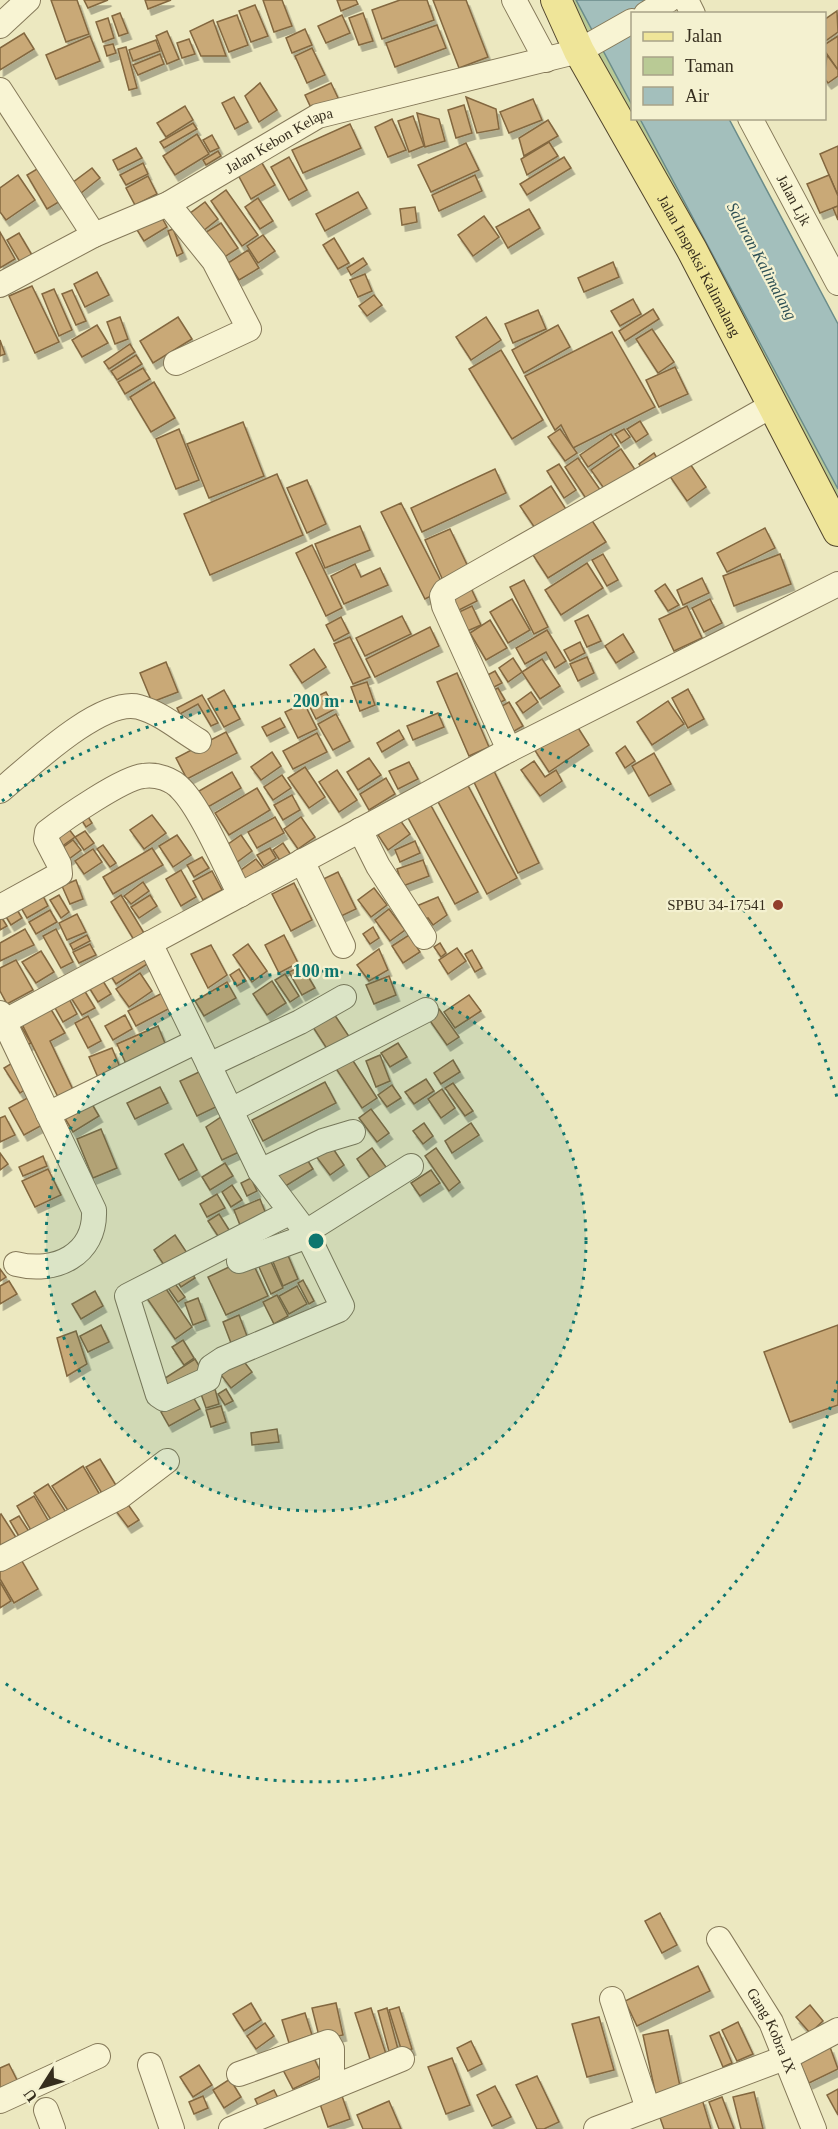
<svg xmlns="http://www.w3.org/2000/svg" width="838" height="2129" font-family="'Times New Roman',serif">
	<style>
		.green { fill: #b9ca95 }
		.water { fill: #a3bfbc; stroke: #6b8c8a; stroke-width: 1.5 }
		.building { fill: #c9a977; stroke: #83673f; stroke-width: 1.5; filter: url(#shadow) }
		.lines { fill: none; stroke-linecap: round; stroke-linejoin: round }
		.minor-casing { stroke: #857959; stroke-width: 26 }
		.major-casing { stroke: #52462d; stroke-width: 32 }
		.minor { stroke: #f8f4d3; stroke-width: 24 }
		.major { stroke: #efe599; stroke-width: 30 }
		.ring { fill: none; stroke: #0f766e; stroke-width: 3; stroke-dasharray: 3 6 }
		.poi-dot { fill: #923e2b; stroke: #f4f1d0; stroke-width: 2 }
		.labels { text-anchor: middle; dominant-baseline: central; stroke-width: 4.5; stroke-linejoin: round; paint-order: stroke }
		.street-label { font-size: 15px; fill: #352d1d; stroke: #f4f1d0 }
		.poi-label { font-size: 15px; fill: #352d1d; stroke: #f4f1d0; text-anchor: end }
		.water-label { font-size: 16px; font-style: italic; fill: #2c4f54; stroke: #f4f1d0 }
		.centre { fill: #0f766e; stroke: #f4f1d0; stroke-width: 3 }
		.ring-label { font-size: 18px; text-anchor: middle; font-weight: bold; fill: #0f766e; stroke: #f4f1d0; stroke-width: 4.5; stroke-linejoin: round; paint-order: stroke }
	</style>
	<defs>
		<filter id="shadow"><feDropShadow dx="3.5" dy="6" stdDeviation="0" flood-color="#0004"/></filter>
	</defs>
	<rect width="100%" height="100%" fill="#ece8c0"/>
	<!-- green -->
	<path class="green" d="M556,0H576L632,105V118L640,119L838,489V531Z"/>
	<!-- water -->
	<g class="water">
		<path d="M576,0H666L673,13L632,14V105Z"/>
		<path d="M640,119H729L838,324V489Z"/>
	</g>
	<!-- building -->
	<g class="building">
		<path d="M51,0H77L89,34L66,42Z"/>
		<path d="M84,0H108L88,8Z"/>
		<path d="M145,0H171L148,9Z"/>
		<path d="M263,0H282L292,26L274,32Z"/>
		<path d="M337,0H356L358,4L341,11Z"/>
		<path d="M400,0H427L434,20L382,39L372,10Z"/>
		<path d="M433,0H466L488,57L459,68Z"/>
		<path d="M255,5L268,36L251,42L239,11Z"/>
		<path d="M837,11L838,32L824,42V20Z"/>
		<path d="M120,13L128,33L119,36L112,16Z"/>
		<path d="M363,13L373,41L359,45L349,18Z"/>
		<path d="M237,15L248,45L229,52L217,22Z"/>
		<path d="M342,15L350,33L326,43L318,26Z"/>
		<path d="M108,18L114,38L103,42L96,22Z"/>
		<path d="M213,20L226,56H201L190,31Z"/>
		<path d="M437,25L446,48L395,67L386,43Z"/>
		<path d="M305,29L312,45L292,53L286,38Z"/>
		<path d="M167,31L179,59L167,64L156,36Z"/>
		<path d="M24,33L34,49L0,70V48Z"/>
		<path d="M90,36L100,61L56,79L46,55Z"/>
		<path d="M838,36V70L824,50V45Z"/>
		<path d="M189,39L195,54L182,58L177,43Z"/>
		<path d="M156,40L160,51L133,61L129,50Z"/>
		<path d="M113,44L116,53L107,56L104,46Z"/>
		<path d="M126,47L137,88L129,90L118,49Z"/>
		<path d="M312,48L325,75L307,83L295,56Z"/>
		<path d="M160,54L164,64L138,75L133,65Z"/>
		<path d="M827,55L838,70V76L828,83L824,78Z"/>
		<path d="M260,83L277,110L259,122L245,96Z"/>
		<path d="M331,83L339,100L313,112L305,95Z"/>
		<path d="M234,97L248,122L235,129L222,103Z"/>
		<path d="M466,97L496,109L499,129L477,133Z"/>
		<path d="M533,99L542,120L509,133L500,112Z"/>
		<path d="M464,105L472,133L456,138L448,110Z"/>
		<path d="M185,106L193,120L166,137L157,123Z"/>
		<path d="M417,113L439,119L445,141L425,147Z"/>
		<path d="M413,116L424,146L409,152L398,121Z"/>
		<path d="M392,119L406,150L388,157L375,127Z"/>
		<path d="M548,120L558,136L524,156L519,138Z"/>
		<path d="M193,123L197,129L164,148L160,142Z"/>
		<path d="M350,124L361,148L303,173L292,150Z"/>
		<path d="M197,134L209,154L175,175L163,156Z"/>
		<path d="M212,135L219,148L210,152L203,140Z"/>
		<path d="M549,142L558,156L527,175L521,159Z"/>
		<path d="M466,143L479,170L431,192L418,165Z"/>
		<path d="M838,146V196L820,154Z"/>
		<path d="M136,148L142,158L118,170L113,160Z"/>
		<path d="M218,151L221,156L206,165L203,160Z"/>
		<path d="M289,157L307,190L289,200L271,167Z"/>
		<path d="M564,157L571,168L527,195L520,184Z"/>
		<path d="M259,158L275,185L251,199L236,171Z"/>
		<path d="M143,163L148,174L126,185L120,175Z"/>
		<path d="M42,166L62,200L47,209L27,175Z"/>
		<path d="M92,168L100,178L76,197L68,186Z"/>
		<path d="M18,175L35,200L6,220L0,212V188Z"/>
		<path d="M475,175L482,191L439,211L432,195Z"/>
		<path d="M829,175L838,196V206L820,213L807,184Z"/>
		<path d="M148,176L157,194L135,205L126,188Z"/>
		<path d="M226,190L258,235L242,246L211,201Z"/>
		<path d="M358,192L367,208L325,231L316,214Z"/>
		<path d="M258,198L273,221L260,229L245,207Z"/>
		<path d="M205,202L218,219L203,231L189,214Z"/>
		<path d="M838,206V220L833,208Z"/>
		<path d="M415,207L417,222L402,225L400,209Z"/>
		<path d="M529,209L540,228L508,248L496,227Z"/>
		<path d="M161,216L167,227L144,241L137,230Z"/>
		<path d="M484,216L499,237L473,256L458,235Z"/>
		<path d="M221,223L238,248L220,260L203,234Z"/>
		<path d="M173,229L183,253L177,256L168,231Z"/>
		<path d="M0,232L15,259L0,268Z"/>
		<path d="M19,233L32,255L20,262L7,240Z"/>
		<path d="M263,235L275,251L258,263L247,246Z"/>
		<path d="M334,238L349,263L338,269L323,245Z"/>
		<path d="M248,250L259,268L239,280L228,263Z"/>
		<path d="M363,258L367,264L351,275L347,268Z"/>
		<path d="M613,262L619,277L584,292L578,278Z"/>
		<path d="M97,272L109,295L85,307L74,284Z"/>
		<path d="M365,274L372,291L358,297L350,280Z"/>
		<path d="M32,286L59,342L35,353L9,296Z"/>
		<path d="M54,289L72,330L59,336L42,294Z"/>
		<path d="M72,290L86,321L76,325L62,294Z"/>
		<path d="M374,295L382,305L367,316L359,306Z"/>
		<path d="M633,299L641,314L620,326L611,311Z"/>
		<path d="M653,309L659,319L625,341L619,331Z"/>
		<path d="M538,310L546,329L513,343L505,324Z"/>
		<path d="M120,317L128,339L115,344L107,322Z"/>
		<path d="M178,317L192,339L153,363L140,341Z"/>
		<path d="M486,317L501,340L471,360L456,337Z"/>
		<path d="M97,325L108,343L82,357L72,340Z"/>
		<path d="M558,325L570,347L524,373L512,350Z"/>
		<path d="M652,329L674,362L658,373L636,339Z"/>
		<path d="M612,332L655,407L573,448L561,425L555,430L525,376Z"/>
		<path d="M0,340L5,354L0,356Z"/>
		<path d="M130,344L135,352L109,369L104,362Z"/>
		<path d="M501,350L543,420L512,439L469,369Z"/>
		<path d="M136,355L142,364L117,380L111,371Z"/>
		<path d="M675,367L688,394L659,407L646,380Z"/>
		<path d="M143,368L150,379L125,394L118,382Z"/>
		<path d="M154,382L175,418L151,432L130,397Z"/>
		<path d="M640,421L648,434L636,442L627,429Z"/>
		<path d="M243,422L264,476L209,498L187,444Z"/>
		<path d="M179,429L199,480L176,489L156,439Z"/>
		<path d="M560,429L577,453L565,461L548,437Z"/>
		<path d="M624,429L630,437L621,443L615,434Z"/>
		<path d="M611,434L619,446L588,467L580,455Z"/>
		<path d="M621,449L640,477L610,497L591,470Z"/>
		<path d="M654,453L660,463L645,473L639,464Z"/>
		<path d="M578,458L601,491L587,500L565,467Z"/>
		<path d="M688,461L706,487L687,501L669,475Z"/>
		<path d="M559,464L576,490L564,498L547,471Z"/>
		<path d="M495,469L506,493L422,532L411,508Z"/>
		<path d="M277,474L303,535L210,575L184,514Z"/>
		<path d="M307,480L326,524L307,533L287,488Z"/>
		<path d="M551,486L569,514L539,534L520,506Z"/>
		<path d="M401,503L445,589L425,599L381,512Z"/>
		<path d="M591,519L606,542L548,578L533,555Z"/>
		<path d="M360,526L370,550L325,568L315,544Z"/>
		<path d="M765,528L775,548L727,572L717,553Z"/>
		<path d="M450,529L471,573L445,585L425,540Z"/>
		<path d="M312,545L342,608L326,616L296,553Z"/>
		<path d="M603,554L618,580L607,586L592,560Z"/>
		<path d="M780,554L791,584L734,606L723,576Z"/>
		<path d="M587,563L603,588L561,615L545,590Z"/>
		<path d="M355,564L361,577L380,568L388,585L344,604L331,576Z"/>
		<path d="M702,578L709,593L683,605L677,590Z"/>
		<path d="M524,580L548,627L534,634L510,587Z"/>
		<path d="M469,584L477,601L453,613L445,596Z"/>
		<path d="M665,584L679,605L668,611L655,591Z"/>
		<path d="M512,599L530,630L508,643L490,612Z"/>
		<path d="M710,599L722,623L704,632L692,608Z"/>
		<path d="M472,606L481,625L465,632L457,613Z"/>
		<path d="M687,606L702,638L674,651L659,619Z"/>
		<path d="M588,615L601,641L587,647L575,621Z"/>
		<path d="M402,616L411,634L365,656L356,638Z"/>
		<path d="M341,617L349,633L334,641L326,625Z"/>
		<path d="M490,620L507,648L486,660L470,633Z"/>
		<path d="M430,627L439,646L375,677L366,659Z"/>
		<path d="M547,630L566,661L555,668L546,652L525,664L516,648Z"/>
		<path d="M623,634L634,652L616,663L605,646Z"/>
		<path d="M350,637L370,677L353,684L334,644Z"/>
		<path d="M580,642L585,653L570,661L564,650Z"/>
		<path d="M314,649L326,667L302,683L290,665Z"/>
		<path d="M587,657L594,673L578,681L570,664Z"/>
		<path d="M513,658L522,672L508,682L499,668Z"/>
		<path d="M542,659L560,686L540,699L522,672Z"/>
		<path d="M166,662L178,692L152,702L140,673Z"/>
		<path d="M495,671L502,683L486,691L480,679Z"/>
		<path d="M457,673L489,747L469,756L437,682Z"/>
		<path d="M367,682L375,705L360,711L351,687Z"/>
		<path d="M498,688L505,700L493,706L486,694Z"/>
		<path d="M688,689L704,719L688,728L672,698Z"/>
		<path d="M224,690L240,719L224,727L208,699Z"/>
		<path d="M326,692L335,709L316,719L307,701Z"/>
		<path d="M531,692L538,702L523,713L516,703Z"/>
		<path d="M202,695L218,723L211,726L198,704L180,714L177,708Z"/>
		<path d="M668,701L684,724L652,745L637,722Z"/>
		<path d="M509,702L523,726L509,734L495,710Z"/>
		<path d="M304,703L317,729L298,738L285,712Z"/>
		<path d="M438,713L444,727L413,740L407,726Z"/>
		<path d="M336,714L350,741L333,750L318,724Z"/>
		<path d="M280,718L285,727L267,736L262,727Z"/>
		<path d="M575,723L589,745L549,772L534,749Z"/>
		<path d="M399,730L404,739L382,752L377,743Z"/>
		<path d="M226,732L237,753L187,779L176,758Z"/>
		<path d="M317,733L327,752L293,769L283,751Z"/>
		<path d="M625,746L635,761L625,768L616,753Z"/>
		<path d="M272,752L281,766L261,780L251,767Z"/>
		<path d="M654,753L671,784L649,796L632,766Z"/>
		<path d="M369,758L381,775L358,790L347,772Z"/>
		<path d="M534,761L545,777L556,770L562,781L540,796L521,770Z"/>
		<path d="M409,762L418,779L398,789L389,771Z"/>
		<path d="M305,767L325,797L309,808L288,778Z"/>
		<path d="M492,767L539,863L518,873L472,778Z"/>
		<path d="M337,770L357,800L339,812L319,782Z"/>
		<path d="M232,772L241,788L208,807L199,791Z"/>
		<path d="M282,775L291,788L273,800L264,787Z"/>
		<path d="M386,778L395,794L369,810L360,794Z"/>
		<path d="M465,780L517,878L487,894L435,796Z"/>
		<path d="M257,788L270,810L229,835L215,813Z"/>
		<path d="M292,795L300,810L283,820L274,805Z"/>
		<path d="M429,802L478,892L455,904L406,814Z"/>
		<path d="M85,812L92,823L86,827L79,816Z"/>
		<path d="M152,815L166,833L144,849L130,830Z"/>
		<path d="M275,817L284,833L257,848L248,832Z"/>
		<path d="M301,817L315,837L298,849L284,829Z"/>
		<path d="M400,820L410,834L388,850L378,835Z"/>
		<path d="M65,824L75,837L61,847L51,834Z"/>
		<path d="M85,831L94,843L84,850L75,837Z"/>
		<path d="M177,835L191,855L173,867L159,846Z"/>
		<path d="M241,835L252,851L236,863L224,847Z"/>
		<path d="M73,840L81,850L69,859L62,848Z"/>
		<path d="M415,841L420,853L400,862L395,850Z"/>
		<path d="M283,843L291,855L281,862L273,850Z"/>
		<path d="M103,845L116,863L110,867L97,849Z"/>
		<path d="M152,848L163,865L113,894L103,877Z"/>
		<path d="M270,848L276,858L264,866L257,855Z"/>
		<path d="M93,849L102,862L84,874L75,861Z"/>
		<path d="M202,857L209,868L194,877L187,865Z"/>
		<path d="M256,859L267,873L244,889L234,875Z"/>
		<path d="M423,860L429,876L403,886L397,869Z"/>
		<path d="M181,870L196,897L181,906L166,879Z"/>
		<path d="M212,871L222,890L203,900L193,881Z"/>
		<path d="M338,872L356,909L335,919L317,882Z"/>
		<path d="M76,880L83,899L70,904L62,886Z"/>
		<path d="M143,882L149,891L131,904L124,896Z"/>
		<path d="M294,883L312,920L291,931L272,894Z"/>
		<path d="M374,888L387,905L371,917L358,900Z"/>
		<path d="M41,892L48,906L27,918L19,904Z"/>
		<path d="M59,895L69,912L61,918L50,900Z"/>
		<path d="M121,895L144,933L134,940L111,902Z"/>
		<path d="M150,895L157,906L139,918L131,907Z"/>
		<path d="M438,897L447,915L433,925L428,918L418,922L412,908Z"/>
		<path d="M13,903L22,918L11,925L2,910Z"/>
		<path d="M389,909L405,930L390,941L375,920Z"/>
		<path d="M50,910L57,922L36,934L29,922Z"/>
		<path d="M77,914L86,932L67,940L59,923Z"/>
		<path d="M0,915L7,926L0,930Z"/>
		<path d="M373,927L379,938L370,944L363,934Z"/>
		<path d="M25,929L34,945L0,961V943Z"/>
		<path d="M56,929L73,962L61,968L43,936Z"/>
		<path d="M87,935L90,941L73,950L70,944Z"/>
		<path d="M284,935L298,963L279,973L265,945Z"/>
		<path d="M409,935L420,952L403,963L392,946Z"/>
		<path d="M440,943L446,953L441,957L434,947Z"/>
		<path d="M90,944L96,955L79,963L73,952Z"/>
		<path d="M248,944L267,971L252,982L233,955Z"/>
		<path d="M211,945L227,975L208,988L191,954Z"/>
		<path d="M143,947L152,961L116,984L107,970Z"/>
		<path d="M457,948L466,961L448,974L439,960Z"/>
		<path d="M379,949L388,970L369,981L357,965Z"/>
		<path d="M472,950L482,968L475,972L465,954Z"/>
		<path d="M41,951L54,972L36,983L22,962Z"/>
		<path d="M16,960L33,990L7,1004L0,991V968Z"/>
		<path d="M302,966L315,988L302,995L289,972Z"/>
		<path d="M239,969L246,981L237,986L230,975Z"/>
		<path d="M98,973L111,994L98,1002L85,981Z"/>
		<path d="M140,973L152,991L129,1007L116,989Z"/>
		<path d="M285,974L299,996L290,1002L275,980Z"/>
		<path d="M389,976L396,995L374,1004L366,985Z"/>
		<path d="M272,981L286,1003L267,1015L253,994Z"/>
		<path d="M227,982L236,998L204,1016L195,1001Z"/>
		<path d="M81,985L95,1008L82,1015L68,993Z"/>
		<path d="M65,991L77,1014L63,1022L50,999Z"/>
		<path d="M166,991L174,1006L136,1026L128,1011Z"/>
		<path d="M469,995L481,1011L455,1028L444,1012Z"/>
		<path d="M49,1006L65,1033L50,1041L75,1094L60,1101L20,1020Z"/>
		<path d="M439,1009L459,1037L447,1045L428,1018Z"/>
		<path d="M332,1011L352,1041L331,1055L311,1024Z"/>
		<path d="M125,1015L132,1029L113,1040L105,1026Z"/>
		<path d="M88,1016L101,1041L88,1048L75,1023Z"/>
		<path d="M21,1026L31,1043L19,1050L11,1031Z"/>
		<path d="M158,1026L167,1048L127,1066L117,1044Z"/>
		<path d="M398,1043L407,1057L390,1067L381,1053Z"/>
		<path d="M112,1048L122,1072L100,1082L89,1057Z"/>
		<path d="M348,1053L377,1098L362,1108L333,1064Z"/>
		<path d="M380,1055L390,1081L376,1087L366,1061Z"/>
		<path d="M453,1060L460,1072L441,1084L434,1073Z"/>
		<path d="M14,1062L30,1086L20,1093L4,1068Z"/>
		<path d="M201,1071L218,1106L197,1116L180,1081Z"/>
		<path d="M426,1079L434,1091L414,1104L405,1092Z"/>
		<path d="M325,1082L336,1103L263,1141L252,1120Z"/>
		<path d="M453,1083L473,1111L465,1116L445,1088Z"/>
		<path d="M392,1085L401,1098L387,1107L378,1095Z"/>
		<path d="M160,1087L168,1103L135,1119L127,1103Z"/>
		<path d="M442,1089L455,1108L441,1118L428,1099Z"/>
		<path d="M31,1096L46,1123L24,1135L9,1108Z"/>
		<path d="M89,1099L99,1116L73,1132L63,1115Z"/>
		<path d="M371,1109L389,1133L377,1142L359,1118Z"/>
		<path d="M224,1115L239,1152L222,1160L206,1127Z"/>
		<path d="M5,1116L15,1135L0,1142V1118Z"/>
		<path d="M424,1123L433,1136L423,1144L413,1131Z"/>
		<path d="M471,1123L479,1135L452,1153L445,1141Z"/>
		<path d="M101,1129L117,1168L93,1178L77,1139Z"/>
		<path d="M183,1144L197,1170L179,1180L165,1154Z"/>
		<path d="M330,1144L344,1165L330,1175L315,1155Z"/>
		<path d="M372,1148L389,1171L373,1182L357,1159Z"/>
		<path d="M436,1148L460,1182L449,1191L425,1156Z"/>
		<path d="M0,1153L8,1164L0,1170Z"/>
		<path d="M303,1153L313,1169L284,1187L274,1171Z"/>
		<path d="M43,1156L47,1166L23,1176L19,1167Z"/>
		<path d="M225,1163L233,1176L210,1190L202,1177Z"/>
		<path d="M48,1169L61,1195L35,1207L22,1181Z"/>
		<path d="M431,1170L440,1183L420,1196L411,1183Z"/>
		<path d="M251,1178L257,1191L247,1196L241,1183Z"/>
		<path d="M232,1185L242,1200L231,1207L222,1192Z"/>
		<path d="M217,1194L225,1208L207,1217L200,1204Z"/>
		<path d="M260,1199L268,1219L242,1230L234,1210Z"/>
		<path d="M219,1214L231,1233L220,1239L208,1221Z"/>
		<path d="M175,1235L187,1253L166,1268L154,1250Z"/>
		<path d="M284,1246L298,1279L283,1286L269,1252Z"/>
		<path d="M267,1253L283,1288L271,1294L255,1258Z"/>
		<path d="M250,1257L268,1296L226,1315L208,1277Z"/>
		<path d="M188,1268L195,1278L181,1287L175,1278Z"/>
		<path d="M0,1269L6,1277L0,1281Z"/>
		<path d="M170,1277L185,1297L178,1302L164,1282Z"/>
		<path d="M303,1280L314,1301L309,1304L298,1283Z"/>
		<path d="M9,1281L17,1294L0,1304V1286Z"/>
		<path d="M162,1283L192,1327L175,1339L144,1294Z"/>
		<path d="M297,1286L307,1304L289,1314L279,1296Z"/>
		<path d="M95,1291L103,1306L81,1319L72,1304Z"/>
		<path d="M277,1295L288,1316L274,1324L263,1302Z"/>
		<path d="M198,1298L206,1320L193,1325L185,1303Z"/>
		<path d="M239,1315L247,1336L231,1343L223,1322Z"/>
		<path d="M101,1325L109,1342L88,1352L80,1336Z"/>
		<path d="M838,1325V1405L790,1422L764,1352Z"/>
		<path d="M76,1331L87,1364L67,1376L57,1338Z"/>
		<path d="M183,1340L194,1358L184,1365L172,1347Z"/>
		<path d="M195,1359L204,1374L170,1394L162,1380Z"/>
		<path d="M242,1359L252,1372L231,1388L221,1375Z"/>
		<path d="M215,1389L219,1404L206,1408L201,1394Z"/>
		<path d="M226,1389L233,1401L225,1405L218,1394Z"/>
		<path d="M192,1395L200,1409L169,1426L161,1412Z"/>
		<path d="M221,1406L226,1422L211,1427L206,1410Z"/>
		<path d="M277,1429L279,1442L252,1445L251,1433Z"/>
		<path d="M100,1459L117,1487L103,1495L86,1467Z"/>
		<path d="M83,1466L100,1495L69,1512L52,1486Z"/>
		<path d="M48,1484L67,1514L53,1523L34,1493Z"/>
		<path d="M34,1496L49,1522L32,1532L17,1506Z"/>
		<path d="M124,1499L139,1520L128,1527L113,1507Z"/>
		<path d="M1,1514L17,1539L0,1547V1515Z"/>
		<path d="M19,1516L30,1533L20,1538L10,1521Z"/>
		<path d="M19,1556L38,1589L14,1603L0,1579V1568Z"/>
		<path d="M0,1582L11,1601L0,1608Z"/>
		<path d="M660,1913L677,1945L662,1953L645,1921Z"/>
		<path d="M698,1966L710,1991L637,2026L625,2001Z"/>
		<path d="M251,2003L261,2020L244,2031L233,2014Z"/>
		<path d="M336,2003L343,2035L320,2040L312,2008Z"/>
		<path d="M810,2005L823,2021L810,2033L796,2017Z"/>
		<path d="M399,2007L412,2049L402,2052L389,2010Z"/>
		<path d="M371,2008L387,2057L371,2062L355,2013Z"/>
		<path d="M387,2008L399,2053L390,2055L378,2011Z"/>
		<path d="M305,2013L312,2035L289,2043L282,2020Z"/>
		<path d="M599,2017L614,2070L587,2077L572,2024Z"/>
		<path d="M738,2022L753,2054L737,2061L722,2030Z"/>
		<path d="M265,2023L274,2036L256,2049L247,2036Z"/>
		<path d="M668,2030L681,2091L656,2096L643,2035Z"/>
		<path d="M719,2032L732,2063L723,2067L710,2036Z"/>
		<path d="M471,2041L482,2064L468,2071L457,2048Z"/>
		<path d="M830,2047L838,2069L809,2083L799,2061Z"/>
		<path d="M310,2050L322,2075L293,2089L280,2064Z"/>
		<path d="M452,2058L470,2105L446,2114L428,2067Z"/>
		<path d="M9,2064L20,2086L0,2096V2068Z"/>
		<path d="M199,2065L212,2085L193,2097L180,2077Z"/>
		<path d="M537,2076L559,2122L544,2129H537L516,2085Z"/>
		<path d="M230,2079L241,2097L224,2108L213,2090Z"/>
		<path d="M495,2086L511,2117L492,2126L477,2095Z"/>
		<path d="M838,2089V2115L827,2095Z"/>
		<path d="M274,2090L280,2102L261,2112L255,2099Z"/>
		<path d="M754,2092L763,2129H741L733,2097Z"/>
		<path d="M203,2096L208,2108L194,2114L189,2102Z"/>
		<path d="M342,2096L350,2119L328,2127L320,2104Z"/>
		<path d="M722,2097L734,2129H719L709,2102Z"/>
		<path d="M702,2099L711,2129H664L658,2112Z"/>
		<path d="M389,2101L401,2129H363L357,2115Z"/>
	</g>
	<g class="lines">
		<!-- minor casing -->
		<g class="minor-casing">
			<g id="minor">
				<path d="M514,0L546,60"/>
				<path d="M686,0L693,14"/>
				<path d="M646,14L669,0"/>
				<path d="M0,26L28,0"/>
				<path d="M0,90L94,235"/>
				<path id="s1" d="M750,118L838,283"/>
				<path d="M168,204L214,261L249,329L176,363"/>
				<path id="s2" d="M0,285L94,235L168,204L318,116L579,51L632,21"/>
				<path d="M509,750L444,606L442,596L445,591L771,406"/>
				<path d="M0,791C28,768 101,697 139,707C161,713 179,729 199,741"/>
				<path d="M360,830L378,866L424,937"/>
				<path d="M302,861L343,946"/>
				<path d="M0,907L60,874L59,864L46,839L47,832C65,818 123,778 143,776C157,774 172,779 181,789C201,809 226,868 240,895"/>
				<path d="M150,943L260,1171L306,1232L342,1306L339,1310L223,1359L211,1367L208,1379L164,1399L158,1395L127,1296L291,1212"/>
				<path d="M0,1013L94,1210C96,1255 55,1274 16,1264"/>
				<path d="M0,1024L509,750L838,584"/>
				<path d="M209,1065L300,1022L344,997"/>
				<path d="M231,1110L426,1010"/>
				<path d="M48,1114L197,1041"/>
				<path d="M260,1171L323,1141L353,1132"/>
				<path d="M306,1232L411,1166"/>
				<path d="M239,1261L308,1236"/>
				<path d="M0,1559L121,1496L167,1461"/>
				<path id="s3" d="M719,1939L771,2022L814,2129"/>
				<path d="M612,1999L648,2109"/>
				<path d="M150,2065L172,2129"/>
				<path d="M239,2074L328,2042L332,2049V2087"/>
				<path d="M0,2101L98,2056"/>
				<path d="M46,2110L53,2129"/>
				<path d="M231,2129L402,2059"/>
				<path d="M596,2129L787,2057L838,2030"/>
			</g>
		</g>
		<!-- major casing -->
		<g class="major-casing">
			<g id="major">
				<path id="s4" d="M556,0L579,51L692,250L838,531"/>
			</g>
		</g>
		<!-- minor -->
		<use href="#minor" class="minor"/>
		<!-- major -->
		<use href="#major" class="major"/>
	</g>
	<!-- distance rings -->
	<circle cx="316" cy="1241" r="270" fill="#0f766e" fill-opacity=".12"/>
	<g class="ring">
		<circle cx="316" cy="1241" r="270"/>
		<path d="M838 1381A540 540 0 0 1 2 1681M2 801A540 540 0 0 1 838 1101"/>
	</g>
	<!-- markers -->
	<circle class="poi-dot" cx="778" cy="905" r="6"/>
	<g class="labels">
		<!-- street labels -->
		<g class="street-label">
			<text stroke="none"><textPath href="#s2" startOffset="315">Jalan Kebon Kelapa</textPath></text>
			<text stroke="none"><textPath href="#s1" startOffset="93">Jalan Ljk</textPath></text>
			<text stroke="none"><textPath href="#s4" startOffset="302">Jalan Inspeksi Kalimalang</textPath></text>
			<text stroke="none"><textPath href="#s3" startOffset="106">Gang Kobra IX</textPath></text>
		</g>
		<!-- poi labels -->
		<g class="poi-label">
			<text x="766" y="905">SPBU 34-17541</text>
		</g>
		<!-- water labels -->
		<g class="water-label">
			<text transform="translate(762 261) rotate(62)">Saluran Kalimalang</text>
		</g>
	</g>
	<circle cx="316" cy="1241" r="9" class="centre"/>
	<g class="ring-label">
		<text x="316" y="707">200 m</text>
		<text x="316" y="977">100 m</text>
	</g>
	<!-- legend -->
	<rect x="631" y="12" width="195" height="108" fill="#f4f1d0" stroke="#a8a388" stroke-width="1.5"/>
	<rect x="643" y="32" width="30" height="9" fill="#efe599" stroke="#a8a388" stroke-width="1.5"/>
	<text x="685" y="42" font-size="18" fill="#352d1d">Jalan</text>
	<rect x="643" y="57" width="30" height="18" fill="#b9ca95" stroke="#a8a388" stroke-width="1.5"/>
	<text x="685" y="72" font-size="18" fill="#352d1d">Taman</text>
	<rect x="643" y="87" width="30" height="18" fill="#a3bfbc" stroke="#a8a388" stroke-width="1.5"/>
	<text x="685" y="102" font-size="18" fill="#352d1d">Air</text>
	<!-- north arrow -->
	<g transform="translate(42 2087) rotate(233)" stroke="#f4f1d0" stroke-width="4.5" paint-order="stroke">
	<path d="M0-4.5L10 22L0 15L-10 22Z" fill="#352d1d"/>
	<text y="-9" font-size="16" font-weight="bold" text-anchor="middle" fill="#352d1d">U</text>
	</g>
</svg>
